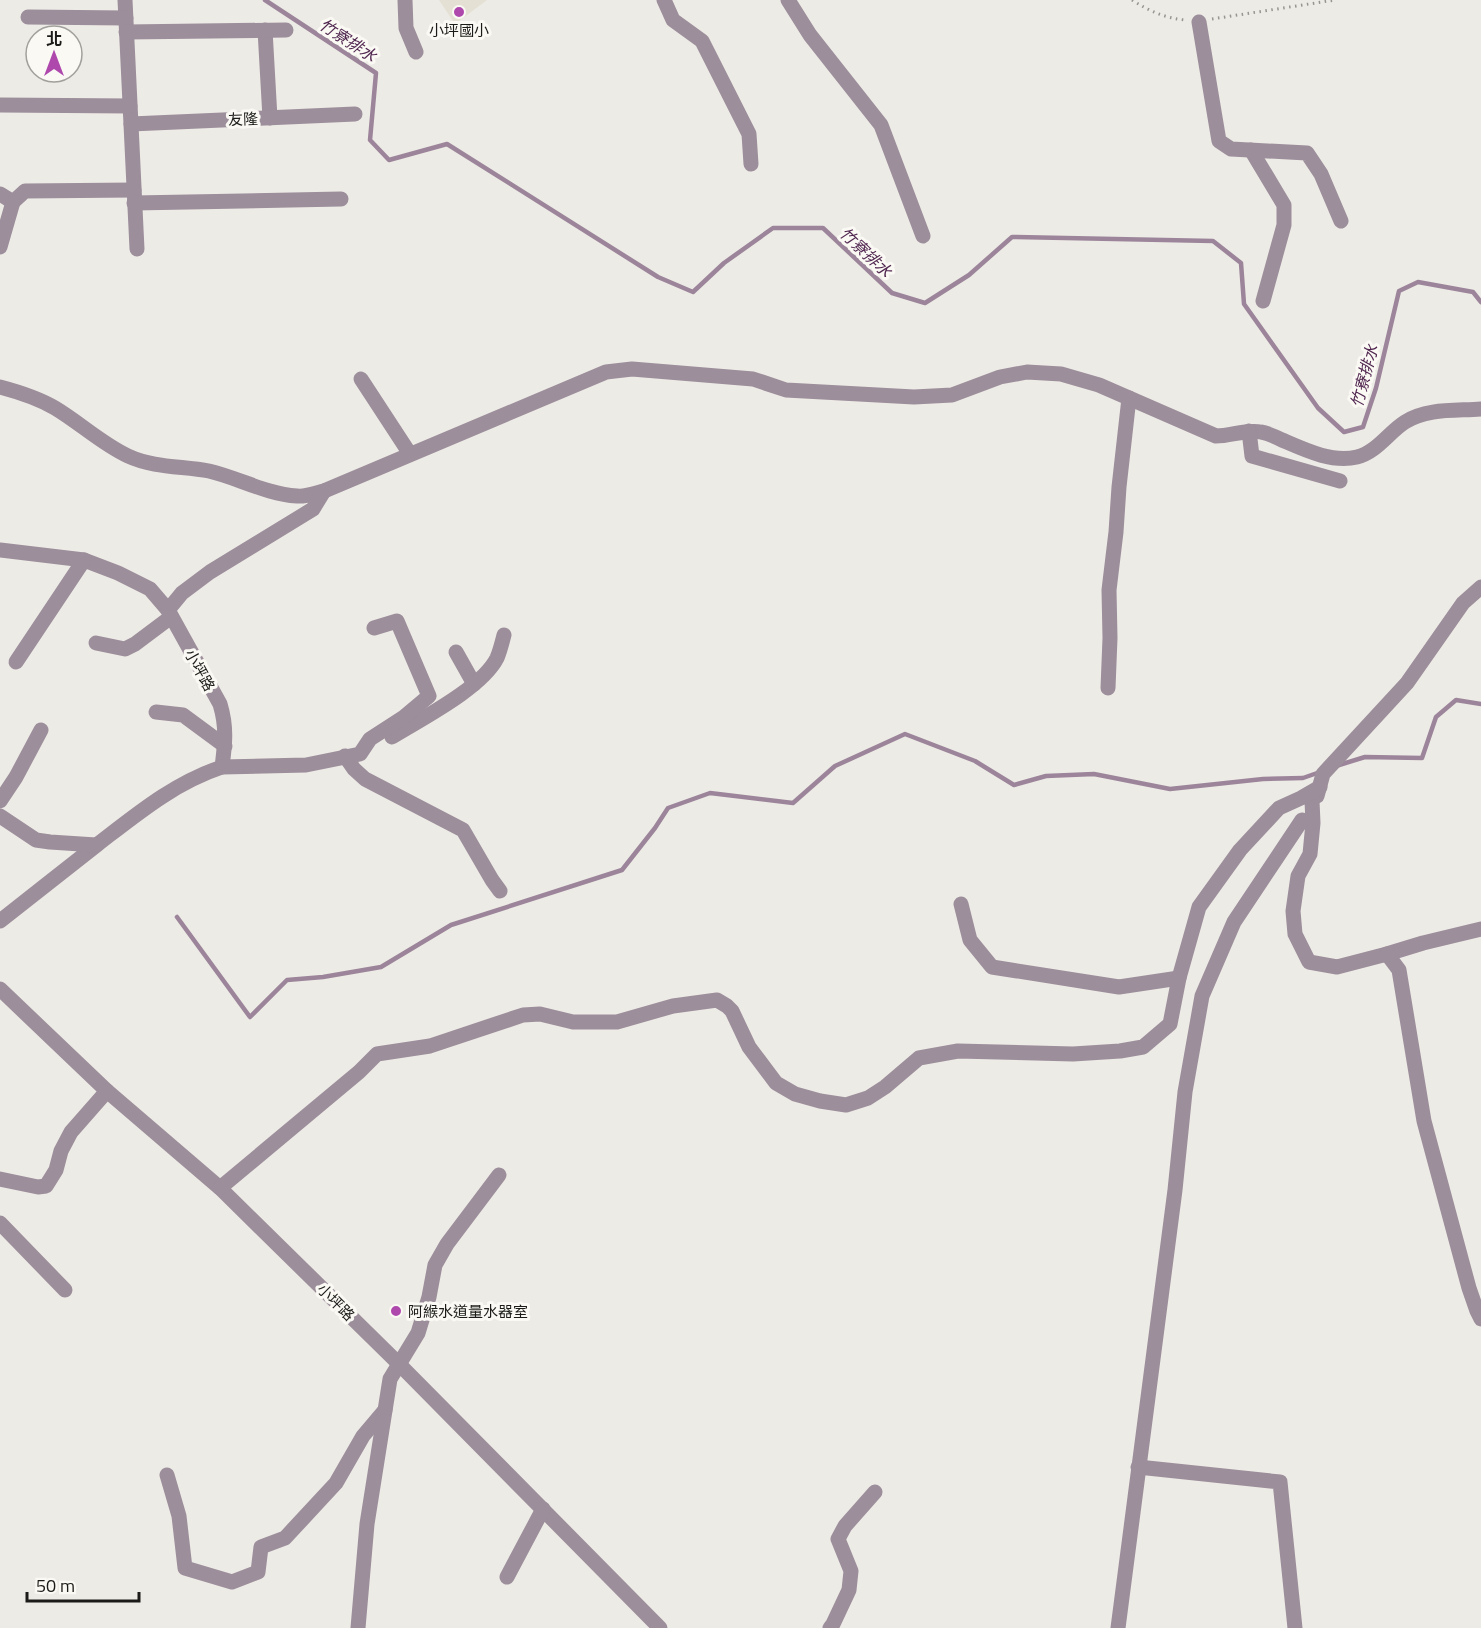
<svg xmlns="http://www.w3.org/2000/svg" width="1481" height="1628" font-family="'Titillium Web','Noto Sans TC',sans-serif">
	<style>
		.built { fill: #e4e0d4 }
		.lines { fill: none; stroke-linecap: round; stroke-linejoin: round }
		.stream { stroke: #9c859a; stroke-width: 4.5 }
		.path { stroke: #969591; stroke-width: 3; stroke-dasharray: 1.5 4.5; stroke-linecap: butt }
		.minor { stroke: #9c8e9b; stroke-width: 15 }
		.poi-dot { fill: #ae48ad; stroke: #faf9f4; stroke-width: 2 }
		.labels { text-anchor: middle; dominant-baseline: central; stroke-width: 6; stroke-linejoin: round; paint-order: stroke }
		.poi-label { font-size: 15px; fill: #1b1b19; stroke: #faf9f4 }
		.street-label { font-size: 15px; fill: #1b1b19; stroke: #faf9f4 }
		.water-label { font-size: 16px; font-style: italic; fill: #512750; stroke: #faf9f4 }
	</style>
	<rect width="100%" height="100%" fill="#edebe6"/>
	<!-- built -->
	<path class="built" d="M439,0H487L455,24Z"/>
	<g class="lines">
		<!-- stream -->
		<g class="stream">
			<path d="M265,0L376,73L370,140L389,160L447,144L658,277L693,292L724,263L773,228H823L892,293L925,303L969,275L1012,237L1213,241L1241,263L1244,304L1318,408L1344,432L1363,427L1376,388L1399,291L1418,282L1473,292L1481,302"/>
			<path d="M1336,766L1365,757L1422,758L1436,717L1456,700L1481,704"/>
			<path d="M177,917L250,1017L287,980L323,977L381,967L451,925L622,870L655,828L668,808L710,793L793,803L835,766L905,734L975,761L1014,785L1046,776L1094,774L1170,789L1263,779L1303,778L1320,772"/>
		</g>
		<!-- path -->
		<g class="path">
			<path d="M1132,0C1149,11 1165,18 1185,20"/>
			<path d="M1212,19L1335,0"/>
		</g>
		<!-- minor -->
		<g class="minor">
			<path d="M125,0L137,249"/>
			<path d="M405,0L406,28L416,52"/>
			<path d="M664,0L673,20L702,41L749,134L751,164"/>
			<path d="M788,0L810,35L881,125L923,236"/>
			<path d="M28,17L126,18"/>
			<path d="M1199,22L1219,141L1231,149L1307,153L1321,174L1341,221"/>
			<path d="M265,30L270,118"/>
			<path d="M126,32L286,30"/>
			<path d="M0,105L130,106"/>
			<path d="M131,124L355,114"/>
			<path d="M1251,150L1284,205V225L1263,301"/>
			<path d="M0,194L13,202L25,191L134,190"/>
			<path d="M134,203L341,199"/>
			<path d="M0,247L13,202"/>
			<path d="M361,379L410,454"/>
			<path d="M0,387C19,392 38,398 55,408C80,423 102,444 128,456C154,468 182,466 209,471C239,478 266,494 297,496C305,497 316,493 324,491L606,372L632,369L753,379L786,390L914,397L952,395L1000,377L1027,372L1061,374L1099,385L1216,436C1231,436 1246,429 1261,432C1268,433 1276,437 1282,440C1305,450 1332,463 1357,457C1377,452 1389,432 1405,422C1427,408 1456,411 1481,409"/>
			<path d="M1249,431L1252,456L1340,481"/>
			<path d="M0,550L84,560L118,573L150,589L168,610L220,704C227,727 225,744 222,767C174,783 137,814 98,844C65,870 33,895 0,921"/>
			<path d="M168,610L182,593L210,572L313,509L324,491"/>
			<path d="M96,643L125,649L135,644L171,617"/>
			<path d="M456,652L474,684"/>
			<path d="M16,662L84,560"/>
			<path d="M1108,688L1110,638L1109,590L1116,532L1119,487L1129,398"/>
			<path d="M156,712L183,715L225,746"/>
			<path d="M392,737C421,719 482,688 497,658C500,651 502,643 504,635"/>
			<path d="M345,756L354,769L365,779L463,830L492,880L500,891"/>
			<path d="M222,767L306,765L360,754L370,739L404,717L429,696L397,621L374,628"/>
			<path d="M1319,788L1312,801L1313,823L1310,854L1298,876L1293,911L1295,934L1309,962L1337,967L1387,954L1399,970L1424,1121L1469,1288L1477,1311L1481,1319"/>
			<path d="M1317,796L1323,774L1407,683L1463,603L1481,587"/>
			<path d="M0,801L16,777L41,730"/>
			<path d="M0,816L36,840L50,842L96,845"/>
			<path d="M961,904L970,940L992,967L1119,987L1179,978"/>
			<path d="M1387,954L1423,943L1481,929"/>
			<path d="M0,989L107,1091L220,1188L399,1364L660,1628"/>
			<path d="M0,1179L38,1187L46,1186L56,1170L61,1151L71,1132L107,1091"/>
			<path d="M220,1188L359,1072L377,1054L430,1046L523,1015L540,1014L573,1022H617L673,1006L717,1000L727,1006L732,1011L749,1047L776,1083L795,1094L820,1101L846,1105L868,1098L885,1087L919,1058L958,1051L1073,1054L1120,1051L1143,1047L1170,1024L1179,978L1199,907L1240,850L1279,808L1301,798L1320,787"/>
			<path d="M0,1223L65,1290"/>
			<path d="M1138,1467L1280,1482L1295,1628"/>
			<path d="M167,1475L179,1516L185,1568L232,1582L258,1572L261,1547L285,1538L336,1483L363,1436L385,1410"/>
			<path d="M507,1577L543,1509"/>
			<path d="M358,1628L367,1524L390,1379L418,1333L429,1297L435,1265L447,1244L499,1175"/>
			<path d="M830,1628L833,1624L849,1590L851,1571L838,1539L845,1526L875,1492"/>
			<path d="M1118,1628L1175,1190L1185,1092L1202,996L1234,922L1302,820"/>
		</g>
	</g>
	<!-- markers -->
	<g class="poi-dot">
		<circle cx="459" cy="12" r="6"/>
		<circle cx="396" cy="1311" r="6"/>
	</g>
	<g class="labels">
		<!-- poi labels -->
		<g class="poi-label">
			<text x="459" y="30">小坪國小</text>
			<text x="408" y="1311" text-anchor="start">阿緱水道量水器室</text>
		</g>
		<!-- street labels -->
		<g class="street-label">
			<text transform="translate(243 119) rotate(-2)">友隆</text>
			<text transform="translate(200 670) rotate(61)">小坪路</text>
			<text transform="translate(336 1302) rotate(45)">小坪路</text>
		</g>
		<!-- water labels -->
		<g class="water-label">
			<text transform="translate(348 40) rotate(33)">竹寮排水</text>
			<text transform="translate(866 252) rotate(43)">竹寮排水</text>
			<text transform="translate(1364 376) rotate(-75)">竹寮排水</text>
		</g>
	</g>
	<!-- north arrow -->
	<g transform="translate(54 54)"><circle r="28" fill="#faf9f4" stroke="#a1a09c" stroke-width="1.5"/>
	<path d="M0-4.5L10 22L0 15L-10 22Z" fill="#ae48ad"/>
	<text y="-9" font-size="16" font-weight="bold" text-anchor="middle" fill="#1b1b19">北</text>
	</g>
	<!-- scale -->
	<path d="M27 1592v9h112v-9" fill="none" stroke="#1b1b19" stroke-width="3"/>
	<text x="36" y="1592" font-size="18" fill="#1b1b19" stroke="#faf9f4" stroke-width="4.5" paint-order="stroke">50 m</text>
</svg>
